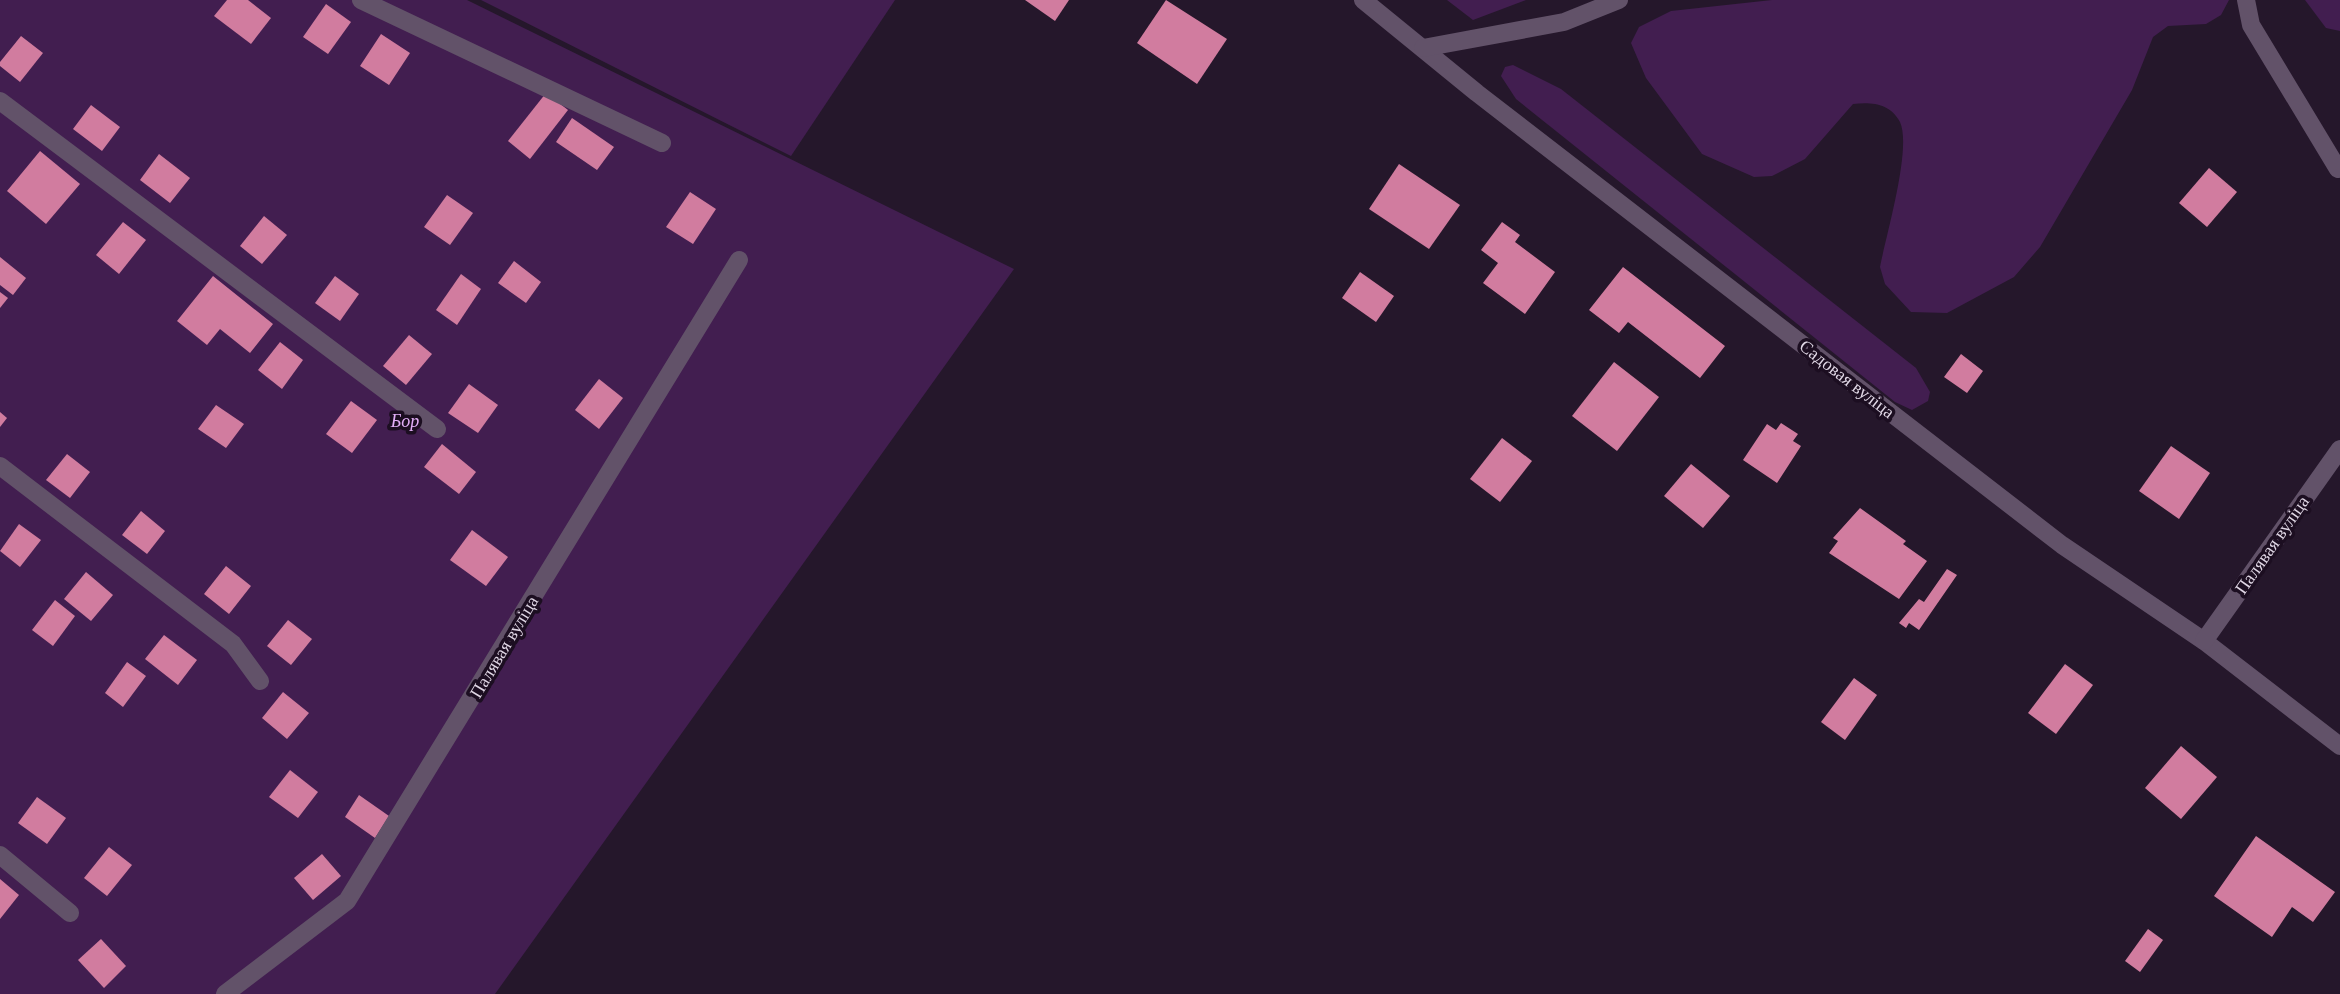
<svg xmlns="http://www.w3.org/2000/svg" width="2340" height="994" font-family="Georgia,serif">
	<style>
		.green { fill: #421e50 }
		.building { fill: #d17c9f }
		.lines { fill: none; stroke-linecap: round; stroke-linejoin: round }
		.service { stroke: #625269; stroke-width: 18 }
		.minor { stroke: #625269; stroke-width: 18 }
		.labels { text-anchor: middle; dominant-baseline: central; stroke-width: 7; stroke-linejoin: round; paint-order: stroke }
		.street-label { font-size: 18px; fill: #dfd6e4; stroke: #1c0e21 }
		.park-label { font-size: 18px; font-style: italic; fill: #e2aef7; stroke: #1c0e21 }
	</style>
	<rect width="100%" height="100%" fill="#25172b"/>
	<!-- green -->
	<g class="green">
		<path d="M0,0H467L1014,269L495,994H0Z"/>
		<path d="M481,0H895L791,156Z"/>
		<path d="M1447,0H1526L1473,20Z"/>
		<path d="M1772,0H2229L2221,15L2206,24L2168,26L2153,37L2132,90L2040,247L2014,277L1947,313L1911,312L1885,284L1880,267C1886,236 1912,148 1900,122C1890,103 1871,102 1853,104L1805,159L1772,176L1754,177L1702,154L1646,78L1631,43L1639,27L1671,11Z"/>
		<path d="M2305,0H2340V31L2326,28Z"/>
		<path d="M1513,65L1561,89L1916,368L1930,392L1928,401L1912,410L1895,402L1516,99L1501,76L1505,67Z"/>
	</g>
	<!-- building -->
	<g class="building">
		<path d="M227,0H248L271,18L251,44L214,16Z"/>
		<path d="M1025,0H1069L1055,21Z"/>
		<path d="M1166,0L1227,39L1197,84L1137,43Z"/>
		<path d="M326,4L351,22L328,54L303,37Z"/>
		<path d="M381,34L410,53L389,85L360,66Z"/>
		<path d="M21,36L43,53L20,82L0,66V62Z"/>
		<path d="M546,93L568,110L530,159L508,141Z"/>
		<path d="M91,105L120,127L102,151L73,129Z"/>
		<path d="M572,118L614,147L597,170L556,142Z"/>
		<path d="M40,151L80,184L46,224L7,191Z"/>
		<path d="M159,154L190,178L170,203L140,180Z"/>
		<path d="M1399,164L1460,205L1429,249L1369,209Z"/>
		<path d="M2209,168L2237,192L2207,227L2179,203Z"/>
		<path d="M690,192L716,209L693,244L666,227Z"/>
		<path d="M447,195L473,213L450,245L424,227Z"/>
		<path d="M264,216L287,235L262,264L240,246Z"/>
		<path d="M123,222L146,240L119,274L96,255Z"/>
		<path d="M1502,222L1520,235L1515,242L1555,272L1525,314L1483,283L1498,263L1481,250Z"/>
		<path d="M0,257L26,278L13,295L0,285Z"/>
		<path d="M514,261L541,282L526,303L498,283Z"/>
		<path d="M1623,267L1725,346L1700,378L1628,322L1619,333L1589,310Z"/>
		<path d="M1360,272L1394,296L1376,322L1342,298Z"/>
		<path d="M461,274L481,289L457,325L436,310Z"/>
		<path d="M213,276L273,324L250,353L220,329L207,345L177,321Z"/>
		<path d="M335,276L359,294L340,321L315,303Z"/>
		<path d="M0,292L8,298L0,308Z"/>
		<path d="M409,335L432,354L406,385L383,366Z"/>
		<path d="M280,342L303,360L282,389L258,370Z"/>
		<path d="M1961,354L1983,371L1967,393L1944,377Z"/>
		<path d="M1614,362L1659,397L1617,451L1572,416Z"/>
		<path d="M599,379L623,398L599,429L575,410Z"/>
		<path d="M469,384L498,405L478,433L448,413Z"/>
		<path d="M351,401L377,420L352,453L326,434Z"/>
		<path d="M216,405L244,424L226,448L198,429Z"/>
		<path d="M0,412L7,418L0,427Z"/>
		<path d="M1781,423L1798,434L1793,441L1801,446L1777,483L1743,460L1767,424L1776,430Z"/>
		<path d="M1502,438L1532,461L1500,502L1470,479Z"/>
		<path d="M442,444L476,472L459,494L424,467Z"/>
		<path d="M2171,446L2210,473L2179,519L2139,491Z"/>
		<path d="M67,454L90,472L70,498L46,480Z"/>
		<path d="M1691,464L1730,496L1703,528L1664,496Z"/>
		<path d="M1860,508L1906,541L1903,544L1927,561L1899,599L1829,553L1838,541L1833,538Z"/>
		<path d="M141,511L165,531L147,554L122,535Z"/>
		<path d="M19,524L41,540L20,567L0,551Z"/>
		<path d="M472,530L508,557L486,586L450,560Z"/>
		<path d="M226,566L251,586L229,614L204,594Z"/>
		<path d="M1947,569L1957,575L1919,630L1909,623L1906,628L1899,623L1919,599L1924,602Z"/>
		<path d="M86,572L113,595L91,621L64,599Z"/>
		<path d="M55,600L75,616L53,646L32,630Z"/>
		<path d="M288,620L312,639L291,665L267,646Z"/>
		<path d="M164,635L197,660L178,685L145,659Z"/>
		<path d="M127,662L146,676L123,707L105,693Z"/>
		<path d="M2065,664L2093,685L2056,734L2028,713Z"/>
		<path d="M1854,678L1877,695L1845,740L1821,722Z"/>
		<path d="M283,692L309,713L287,739L262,718Z"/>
		<path d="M2181,746L2217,777L2181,819L2145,788Z"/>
		<path d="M290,770L318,792L298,818L269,797Z"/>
		<path d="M359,795L389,816L375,838L345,817Z"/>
		<path d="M37,797L66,818L47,844L18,823Z"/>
		<path d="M2256,836L2335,892L2313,922L2292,907L2272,937L2214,896Z"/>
		<path d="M109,847L132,865L107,896L84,878Z"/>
		<path d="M322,854L341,876L313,900L294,878Z"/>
		<path d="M0,879L19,895L0,919Z"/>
		<path d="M2148,929L2163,940L2140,972L2125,961Z"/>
		<path d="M101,939L126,966L104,988L78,960Z"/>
	</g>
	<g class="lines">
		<!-- service -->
		<g class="service">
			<path d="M361,0L662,143"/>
			<path d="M2246,0L2251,25L2338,169"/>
			<path d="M0,101L437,429"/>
			<path d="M0,466L233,644L260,681"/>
			<path d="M0,855L70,913"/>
			<path d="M225,994L347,901L739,260"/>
		</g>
		<!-- minor -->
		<g class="minor">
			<path d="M1363,0L1477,93L2062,545L2204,641L2340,746"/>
			<path d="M1423,48L1564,22L1619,0"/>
			<path d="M2204,641L2340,449"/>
		</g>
	</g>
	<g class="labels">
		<!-- street labels -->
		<g class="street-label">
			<text transform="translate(1847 379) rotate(38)">Садовая вуліца</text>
			<text transform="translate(2272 545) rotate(-55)">Палявая вуліца</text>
			<text transform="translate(504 647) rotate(-59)">Палявая вуліца</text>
		</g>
		<!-- park labels -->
		<g class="park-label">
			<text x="405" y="421">Бор</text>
		</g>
	</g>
</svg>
